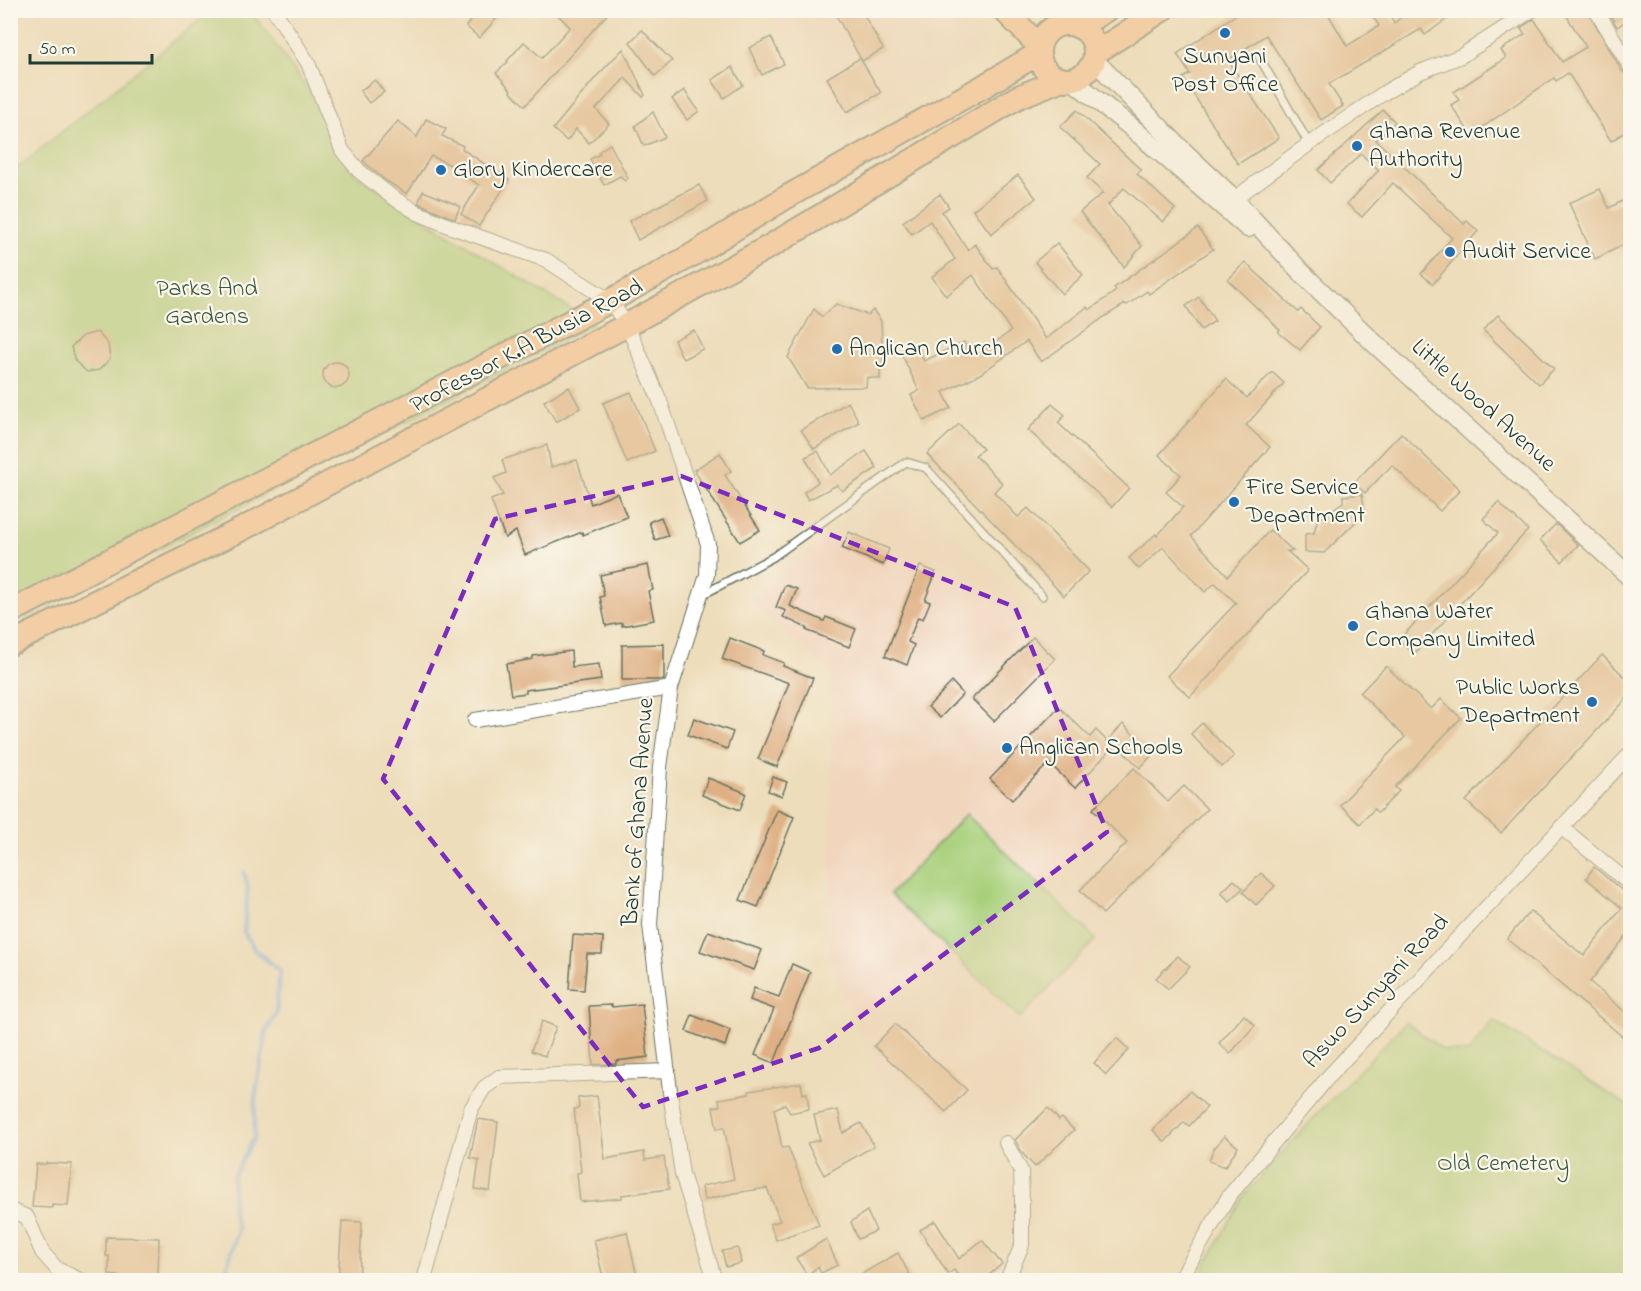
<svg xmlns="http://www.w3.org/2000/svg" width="1641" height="1291" font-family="'Indie Flower',sans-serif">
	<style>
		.built { fill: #f1d5bd }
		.green { fill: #a8d07b; stroke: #648658; stroke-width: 1.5 }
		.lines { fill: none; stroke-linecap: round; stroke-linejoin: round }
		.stream { stroke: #7bafe8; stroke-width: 4.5 }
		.building { fill: #dfb083 }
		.service-casing { stroke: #677563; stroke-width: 10 }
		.minor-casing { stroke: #677563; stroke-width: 16 }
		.tertiary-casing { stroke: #677563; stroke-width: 21 }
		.primary-casing { stroke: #677563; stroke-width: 26 }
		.trunk-casing { stroke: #677563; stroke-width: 26 }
		.service { stroke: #fff; stroke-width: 7 }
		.minor { stroke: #fff; stroke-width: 14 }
		.tertiary { stroke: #fff; stroke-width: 18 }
		.primary { stroke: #fabc8b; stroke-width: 22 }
		.trunk { stroke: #fabc8b; stroke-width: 22 }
		.marked { fill: none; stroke: #7b2cbf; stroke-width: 4.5; stroke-dasharray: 12 8; stroke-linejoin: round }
		.poi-dot { fill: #1f6fb2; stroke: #fbf7ec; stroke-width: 2 }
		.labels { text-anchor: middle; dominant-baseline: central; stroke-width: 4.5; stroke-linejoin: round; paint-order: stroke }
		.poi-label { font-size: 24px; fill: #1f3d34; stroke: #fbf7ec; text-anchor: start }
		.park-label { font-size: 24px; fill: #3a5a42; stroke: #fbf7ec }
		.street-label { font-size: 24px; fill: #1f3d34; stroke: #fbf7ec }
	</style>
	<rect width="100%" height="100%" fill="#fbf7ec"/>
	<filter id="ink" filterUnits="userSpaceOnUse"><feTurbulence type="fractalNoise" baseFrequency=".0167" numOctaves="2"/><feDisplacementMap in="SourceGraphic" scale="12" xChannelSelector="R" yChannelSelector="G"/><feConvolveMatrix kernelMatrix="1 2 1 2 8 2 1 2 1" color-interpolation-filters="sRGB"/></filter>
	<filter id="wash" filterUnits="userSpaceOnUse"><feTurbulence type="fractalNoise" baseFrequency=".008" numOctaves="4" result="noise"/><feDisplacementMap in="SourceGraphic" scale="24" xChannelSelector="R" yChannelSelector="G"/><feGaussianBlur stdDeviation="1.35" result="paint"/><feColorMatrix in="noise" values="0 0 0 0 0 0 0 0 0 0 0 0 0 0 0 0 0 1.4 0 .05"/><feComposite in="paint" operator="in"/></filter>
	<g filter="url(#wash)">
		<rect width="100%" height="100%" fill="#edddba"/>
		<!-- built -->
		<g class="built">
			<path d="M769,11H962L985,38L986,53L847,134Z"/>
			<path d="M408,95L527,179L480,232L417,211L356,161Z"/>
			<path d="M894,479L1262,821L987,1152L889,1105L830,959L832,674L749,601Z"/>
		</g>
		<!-- green -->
		<g class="green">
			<path d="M211,11H251L322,109L353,172L409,210L595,324L26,618L11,569V173Z"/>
			<path d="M966,814L1096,939L1020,1018L890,894Z"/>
			<path d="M1493,1020L1630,1107V1280H1200L1204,1267L1245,1194L1318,1113L1406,1022L1443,1050L1468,1053Z"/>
		</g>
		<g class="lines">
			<!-- stream -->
			<path class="stream" d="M230,1280L228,1278L227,1266L238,1229L233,1214V1177L254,1138L255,1099L266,1032L276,1014L280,971L255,950L244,932L248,888L244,872"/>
		</g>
		<g id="blocks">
			<!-- building -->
			<g class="building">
				<path d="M480,10H504L479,38L466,26Z"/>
				<path d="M553,10H611L525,106L510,91L511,90L496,73L508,62L507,61L524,42L542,58L570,27Z"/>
				<path d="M833,10H861L883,49L862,61Z"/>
				<path d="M1243,10H1326L1347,46L1379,26L1372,15L1380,10H1387L1394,23L1410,10H1459L1425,35L1421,29L1329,84L1343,106L1321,120L1266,35L1228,60L1279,138L1238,164L1183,78L1190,74L1177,54Z"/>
				<path d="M1563,10H1587L1622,71L1630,78V129L1611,141L1568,73L1556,81L1554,78L1471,135L1451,105L1459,100L1454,92L1506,58L1501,50L1525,34L1521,28L1534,19L1562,62L1586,47Z"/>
				<path d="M1607,10H1630V18L1617,27Z"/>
				<path d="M642,30L672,61L655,76L630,42Z"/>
				<path d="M771,37L784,64L762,75L749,48Z"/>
				<path d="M623,49L645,95L643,97L625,78L596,109L609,124L589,143L576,129L567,141L553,129L596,77Z"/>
				<path d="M860,58L881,93L847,112L827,78Z"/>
				<path d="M732,67L743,85L724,98L712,80Z"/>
				<path d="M375,80L384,92L369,103L360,91Z"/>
				<path d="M684,90L699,111L687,120L672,99Z"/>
				<path d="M1077,110L1141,170L1137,174L1175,209L1163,222L1124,188L1108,205L1142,246L1124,267L1080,212L1103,193L1087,178L1100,164L1060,127Z"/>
				<path d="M1383,110L1395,122L1376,140L1464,224L1467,221L1478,231L1433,284L1421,274L1452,238L1393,183L1362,217L1347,204L1379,170L1361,154L1330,183L1318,170Z"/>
				<path d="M653,112L665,137L644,146L635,126Z"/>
				<path d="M426,119L446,129L442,136L463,146L462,149L509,180L479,226L461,214L479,185L462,174L464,171L431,156L407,194L385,180L363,161L398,121L417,137Z"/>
				<path d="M610,144L628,178L625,181L620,176L604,185L590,159L600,154L598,152Z"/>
				<path d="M1018,175L1036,198L991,234L973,210Z"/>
				<path d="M699,185L708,201L638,240L629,221Z"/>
				<path d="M1600,189L1609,208L1630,197V232L1624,235L1628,243L1595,259L1569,203Z"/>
				<path d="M423,191L460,206L455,219L418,203Z"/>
				<path d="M940,194L949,207L942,212L968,250L975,244L993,269L997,267L1046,339L1087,307L1089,310L1116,291L1114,288L1198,228L1213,249L1149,294L1147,291L1127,305L1125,304L1104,317L1041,362L1027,341L980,374L943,392L951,408L924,421L911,395L919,391L902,355L918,347L924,361L964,342L967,348L973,345L977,355L1011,331L973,275L946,296L932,277L955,259L930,221L912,234L903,222Z"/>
				<path d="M1057,243L1083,275L1062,294L1035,262Z"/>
				<path d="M1245,262L1298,312L1301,309L1320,327L1300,350L1278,332L1280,330L1228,280Z"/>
				<path d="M1199,297L1215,321L1201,330L1186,306Z"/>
				<path d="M836,304L868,315L873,310L881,321L883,367L880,368V379L867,377L866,387L807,388L788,357L814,309L822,317Z"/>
				<path d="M1498,315L1554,369L1539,384L1483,330Z"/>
				<path d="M694,330L703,349L683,359L674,340Z"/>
				<path d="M97,332L108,344L110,359L99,370L87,372L75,361L71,347L83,336Z"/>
				<circle cx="336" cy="375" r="13"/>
				<path d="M1272,372L1284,383L1246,425L1270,447L1191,536L1228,576L1270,530L1293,551H1287L1308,570L1190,697L1167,676L1236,603L1215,583L1205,592L1163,547L1139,569L1129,558L1156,534L1157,536L1183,507L1166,492L1181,475L1159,455L1226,379L1247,398Z"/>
				<path d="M569,387L580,408L556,422L544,401Z"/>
				<path d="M631,392L655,451L627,463L603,403Z"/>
				<path d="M848,402L859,422L814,449L801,430Z"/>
				<path d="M1052,404L1065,415L1058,423L1129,488L1112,507L1028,430Z"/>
				<path d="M959,424L983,449L975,455L1002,483L994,492L1018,517L1028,508L1089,571L1064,596L927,454Z"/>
				<path d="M1401,433L1460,490L1440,511L1392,465L1365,493L1354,483Z"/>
				<path d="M547,445L551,467L577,460L591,504L617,493L627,517L583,535L582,532L525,555L516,531L505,538L491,500L503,495L494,478L506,473L502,460Z"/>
				<path d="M818,451L830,475L866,451L877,468L842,491L837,485L808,500L804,492L818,482L805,457Z"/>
				<path d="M720,453L731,471L725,475L760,530L740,542L694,470Z"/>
				<path d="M1362,494L1365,513L1324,553L1305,552V534L1314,533L1317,521L1343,502V496Z"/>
				<path d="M1498,502L1528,530L1414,654L1399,640L1498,533L1483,519Z"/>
				<path d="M661,517L668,536L655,540L649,522Z"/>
				<path d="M1556,524L1578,545L1562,562L1540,540Z"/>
				<path d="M849,532L889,549L883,565L842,548Z"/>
				<path d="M648,565L653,590L648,591L654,620L622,626V623L606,626L600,597L604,596L600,575Z"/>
				<path d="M920,566L936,572L925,600L930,602L923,619L918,617L908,642L914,645L907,665L885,656Z"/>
				<path d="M785,585L797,589L790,606L824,621L826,617L856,629L849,647L806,630L807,628L783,617L786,611L776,607Z"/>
				<path d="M1033,637L1055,659L994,721L972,699Z"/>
				<path d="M730,638L764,651L763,655L784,663L783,666L813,678L777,767L758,759L789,683L722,659Z"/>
				<path d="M664,644V680H622V645Z"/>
				<path d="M571,651L572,667L599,664L601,680L526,690V693L511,695L506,664L533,659V656Z"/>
				<path d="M1602,655L1630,682V695L1501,833L1466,801Z"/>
				<path d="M1386,666L1431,709L1441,699L1461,718L1395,787L1399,791L1378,813L1374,809L1360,824L1340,805L1405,737L1360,693Z"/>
				<path d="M952,682L963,694L940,718L928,707Z"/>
				<path d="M1059,707L1090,737L1096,730L1113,747L1075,788L1049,763L1012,800L990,779Z"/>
				<path d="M694,718L733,732L727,749L688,735Z"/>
				<path d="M1202,723L1234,756L1222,767L1191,734Z"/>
				<path d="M1123,724L1153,754L1140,768L1110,738Z"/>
				<path d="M1134,768L1168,802L1184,786L1207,809L1103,914L1080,890L1127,843L1093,809Z"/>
				<path d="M773,777L787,782L782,796L768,791Z"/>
				<path d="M708,778L746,793L740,810L702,795Z"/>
				<path d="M777,810L794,817L758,907L740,900Z"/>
				<path d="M1594,867L1630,897V931L1590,982L1630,1016V1043L1507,939L1530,911L1584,956L1622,908L1586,878Z"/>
				<path d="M1261,873L1275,886L1256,905L1243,892Z"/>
				<path d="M1234,880L1243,888L1230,901L1221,893Z"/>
				<path d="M708,931L762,950L754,970L700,951Z"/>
				<path d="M573,935L603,937L602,954H587L584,990L569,989Z"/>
				<path d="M1178,956L1190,967L1168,989L1156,978Z"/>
				<path d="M792,964L810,972L774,1063L755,1055L774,1009L750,1000L754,988L779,997Z"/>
				<path d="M642,1004L648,1057L616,1061V1064L593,1065L589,1006L612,1005V1007Z"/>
				<path d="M692,1015L730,1030L725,1046L686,1031Z"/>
				<path d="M1244,1015L1255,1025L1230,1054L1219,1043Z"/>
				<path d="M542,1021L556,1027L545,1056L531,1051Z"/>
				<path d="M895,1024L967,1090L946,1112L874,1046Z"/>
				<path d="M1117,1038L1129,1050L1106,1075L1094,1063Z"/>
				<path d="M801,1083L803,1094L807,1093L809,1109L790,1113L785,1104L774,1109L782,1148L788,1147L819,1225L776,1240L770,1224L780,1221L767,1188L734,1193L704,1200L702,1186L734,1179L724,1127L717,1129L713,1107L720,1106L719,1099L749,1094V1091Z"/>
				<path d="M1190,1091L1207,1107L1189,1126L1184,1122L1165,1142L1153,1130Z"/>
				<path d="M597,1096L605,1159L644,1152L645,1160L664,1157L669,1189L622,1195V1198L580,1202L577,1173L581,1172L574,1109L579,1108L578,1098Z"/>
				<path d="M1048,1108L1059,1120L1062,1118L1074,1130L1035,1167L1023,1154L1015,1140Z"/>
				<path d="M838,1110L843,1133L861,1123L874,1146L824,1175L807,1143L820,1140L814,1115Z"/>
				<path d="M478,1119L498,1122L490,1191L475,1189L479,1160L470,1158Z"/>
				<path d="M1224,1136L1238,1147L1225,1167L1209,1161L1213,1150Z"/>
				<path d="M46,1163L72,1164L68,1206L52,1205V1208L32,1207L36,1164H46Z"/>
				<path d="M867,1211L876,1231L858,1239L851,1222Z"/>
				<path d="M342,1221L362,1222L359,1281H338Z"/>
				<path d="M935,1221L959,1259L982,1240L1002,1264L982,1281H962L954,1270L948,1274L920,1230Z"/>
				<path d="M627,1232L638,1281H604L594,1240Z"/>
				<path d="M106,1237L159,1238L158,1277H144V1281H118V1276L109,1275V1256H106Z"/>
				<path d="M826,1239L838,1265L821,1273L818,1267L807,1275L796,1258Z"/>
				<path d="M738,1248L741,1263L726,1267L722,1251Z"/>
				<path d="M898,1253L913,1281H849Z"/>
			</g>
		</g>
	</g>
	<g filter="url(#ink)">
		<use href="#blocks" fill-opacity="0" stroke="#677563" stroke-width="1.5"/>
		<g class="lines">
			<!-- service casing -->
			<g class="service-casing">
				<g id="service">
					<path d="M1258,55L1309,144"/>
					<path d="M702,595L773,557L906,462L926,468L1042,596"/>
				</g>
			</g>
			<!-- minor casing -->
			<g class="minor-casing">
				<g id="minor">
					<path d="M274,10L308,63L342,150L359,171L392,197L418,213L454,228L546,260L610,301L627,325L660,401L708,544L707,575L671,688L660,767L650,925L671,1099L682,1174L715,1280"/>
					<path d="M1596,10L1630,66"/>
					<path d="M1234,199L1309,144L1384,93L1420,72L1461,56L1532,10"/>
					<path d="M475,720L671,688"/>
					<path d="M1561,827L1630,884"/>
					<path d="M1006,1143L1021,1171L1022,1201V1245L1007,1280"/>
					<path d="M10,1210L27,1217L42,1252L57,1269L80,1280"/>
					<path d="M424,1280L471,1109L484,1088L499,1077L668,1071"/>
					<path d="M1182,1280L1185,1271L1229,1196L1330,1075L1630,754"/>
				</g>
			</g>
			<!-- tertiary casing -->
			<g class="tertiary-casing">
				<g id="tertiary">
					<path d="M1094,60L1183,151L1234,199L1302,273L1373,342L1630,577"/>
					<path d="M1072,80L1131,127L1248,228"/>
				</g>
			</g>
			<!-- primary casing -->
			<g class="primary-casing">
				<g id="primary">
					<path d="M10,612L610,301L692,255L785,198L984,86L1039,53"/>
					<path d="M10,644L244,528L627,325L774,244L1018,97L1060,80"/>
				</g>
			</g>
			<!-- trunk casing -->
			<g class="trunk-casing">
				<g id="trunk">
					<path d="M1004,10L1039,46"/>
					<circle cx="1067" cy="52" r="28"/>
					<path d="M1079,27L1106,10"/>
					<path d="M1095,53L1162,10"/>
				</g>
			</g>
			<!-- service -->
			<use href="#service" class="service"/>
			<!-- minor -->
			<use href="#minor" class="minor"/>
			<!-- tertiary -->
			<use href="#tertiary" class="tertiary"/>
			<!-- primary -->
			<use href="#primary" class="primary"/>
			<!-- trunk -->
			<use href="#trunk" class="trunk"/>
		</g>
	</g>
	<!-- marked area -->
	<path d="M0 0H1641V1291H0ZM681,476L1015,607L1107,832L819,1048L643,1107L383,779L495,519Z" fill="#edddba" fill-opacity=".55" fill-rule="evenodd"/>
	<path class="marked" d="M681,476L1015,607L1107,832L819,1048L643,1107L383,779L495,519Z"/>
	<!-- markers -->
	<g class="poi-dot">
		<circle cx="1225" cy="33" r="6"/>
		<circle cx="1357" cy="146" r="6"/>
		<circle cx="441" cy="170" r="6"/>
		<circle cx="1450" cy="252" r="6"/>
		<circle cx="837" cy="349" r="6"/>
		<circle cx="1234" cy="502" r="6"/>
		<circle cx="1353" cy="626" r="6"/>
		<circle cx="1592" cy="702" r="6"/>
		<circle cx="1007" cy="748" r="6"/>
	</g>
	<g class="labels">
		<!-- poi labels -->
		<g class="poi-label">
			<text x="1225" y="57" text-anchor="middle">Sunyani<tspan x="1225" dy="28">Post Office</tspan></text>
			<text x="1369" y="132">Ghana Revenue<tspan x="1369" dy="28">Authority</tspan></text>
			<text x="453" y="170">Glory Kindercare</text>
			<text x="1462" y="252">Audit Service</text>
			<text x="849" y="349">Anglican Church</text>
			<text x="1246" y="488">Fire Service<tspan x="1246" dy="28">Department</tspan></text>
			<text x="1365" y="612">Ghana Water<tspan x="1365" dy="28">Company Limited</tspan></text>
			<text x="1580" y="688" text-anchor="end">Public Works<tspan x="1580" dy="28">Department</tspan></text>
			<text x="1019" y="748">Anglican Schools</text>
		</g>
		<!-- park labels -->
		<g class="park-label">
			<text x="207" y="289">Parks And<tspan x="207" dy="28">Gardens</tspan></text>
			<text x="1503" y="1164">Old Cemetery</text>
		</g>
		<!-- street labels -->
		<g class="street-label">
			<text transform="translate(527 347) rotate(-28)">Professor K.A Busia Road</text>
			<text transform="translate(1483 406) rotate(42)">Little Wood Avenue</text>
			<text transform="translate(639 812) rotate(-86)">Bank of Ghana Avenue</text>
			<text transform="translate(1377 992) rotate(-47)">Asuo Sunyani Road</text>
		</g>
	</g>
	<!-- margin -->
	<rect width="1641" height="1291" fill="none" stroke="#fbf7ec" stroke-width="36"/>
	<!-- scale -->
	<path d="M30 54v9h122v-9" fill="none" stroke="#1f3d34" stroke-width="3"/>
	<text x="39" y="54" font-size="18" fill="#1f3d34" stroke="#fbf7ec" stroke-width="4.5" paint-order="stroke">50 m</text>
</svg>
